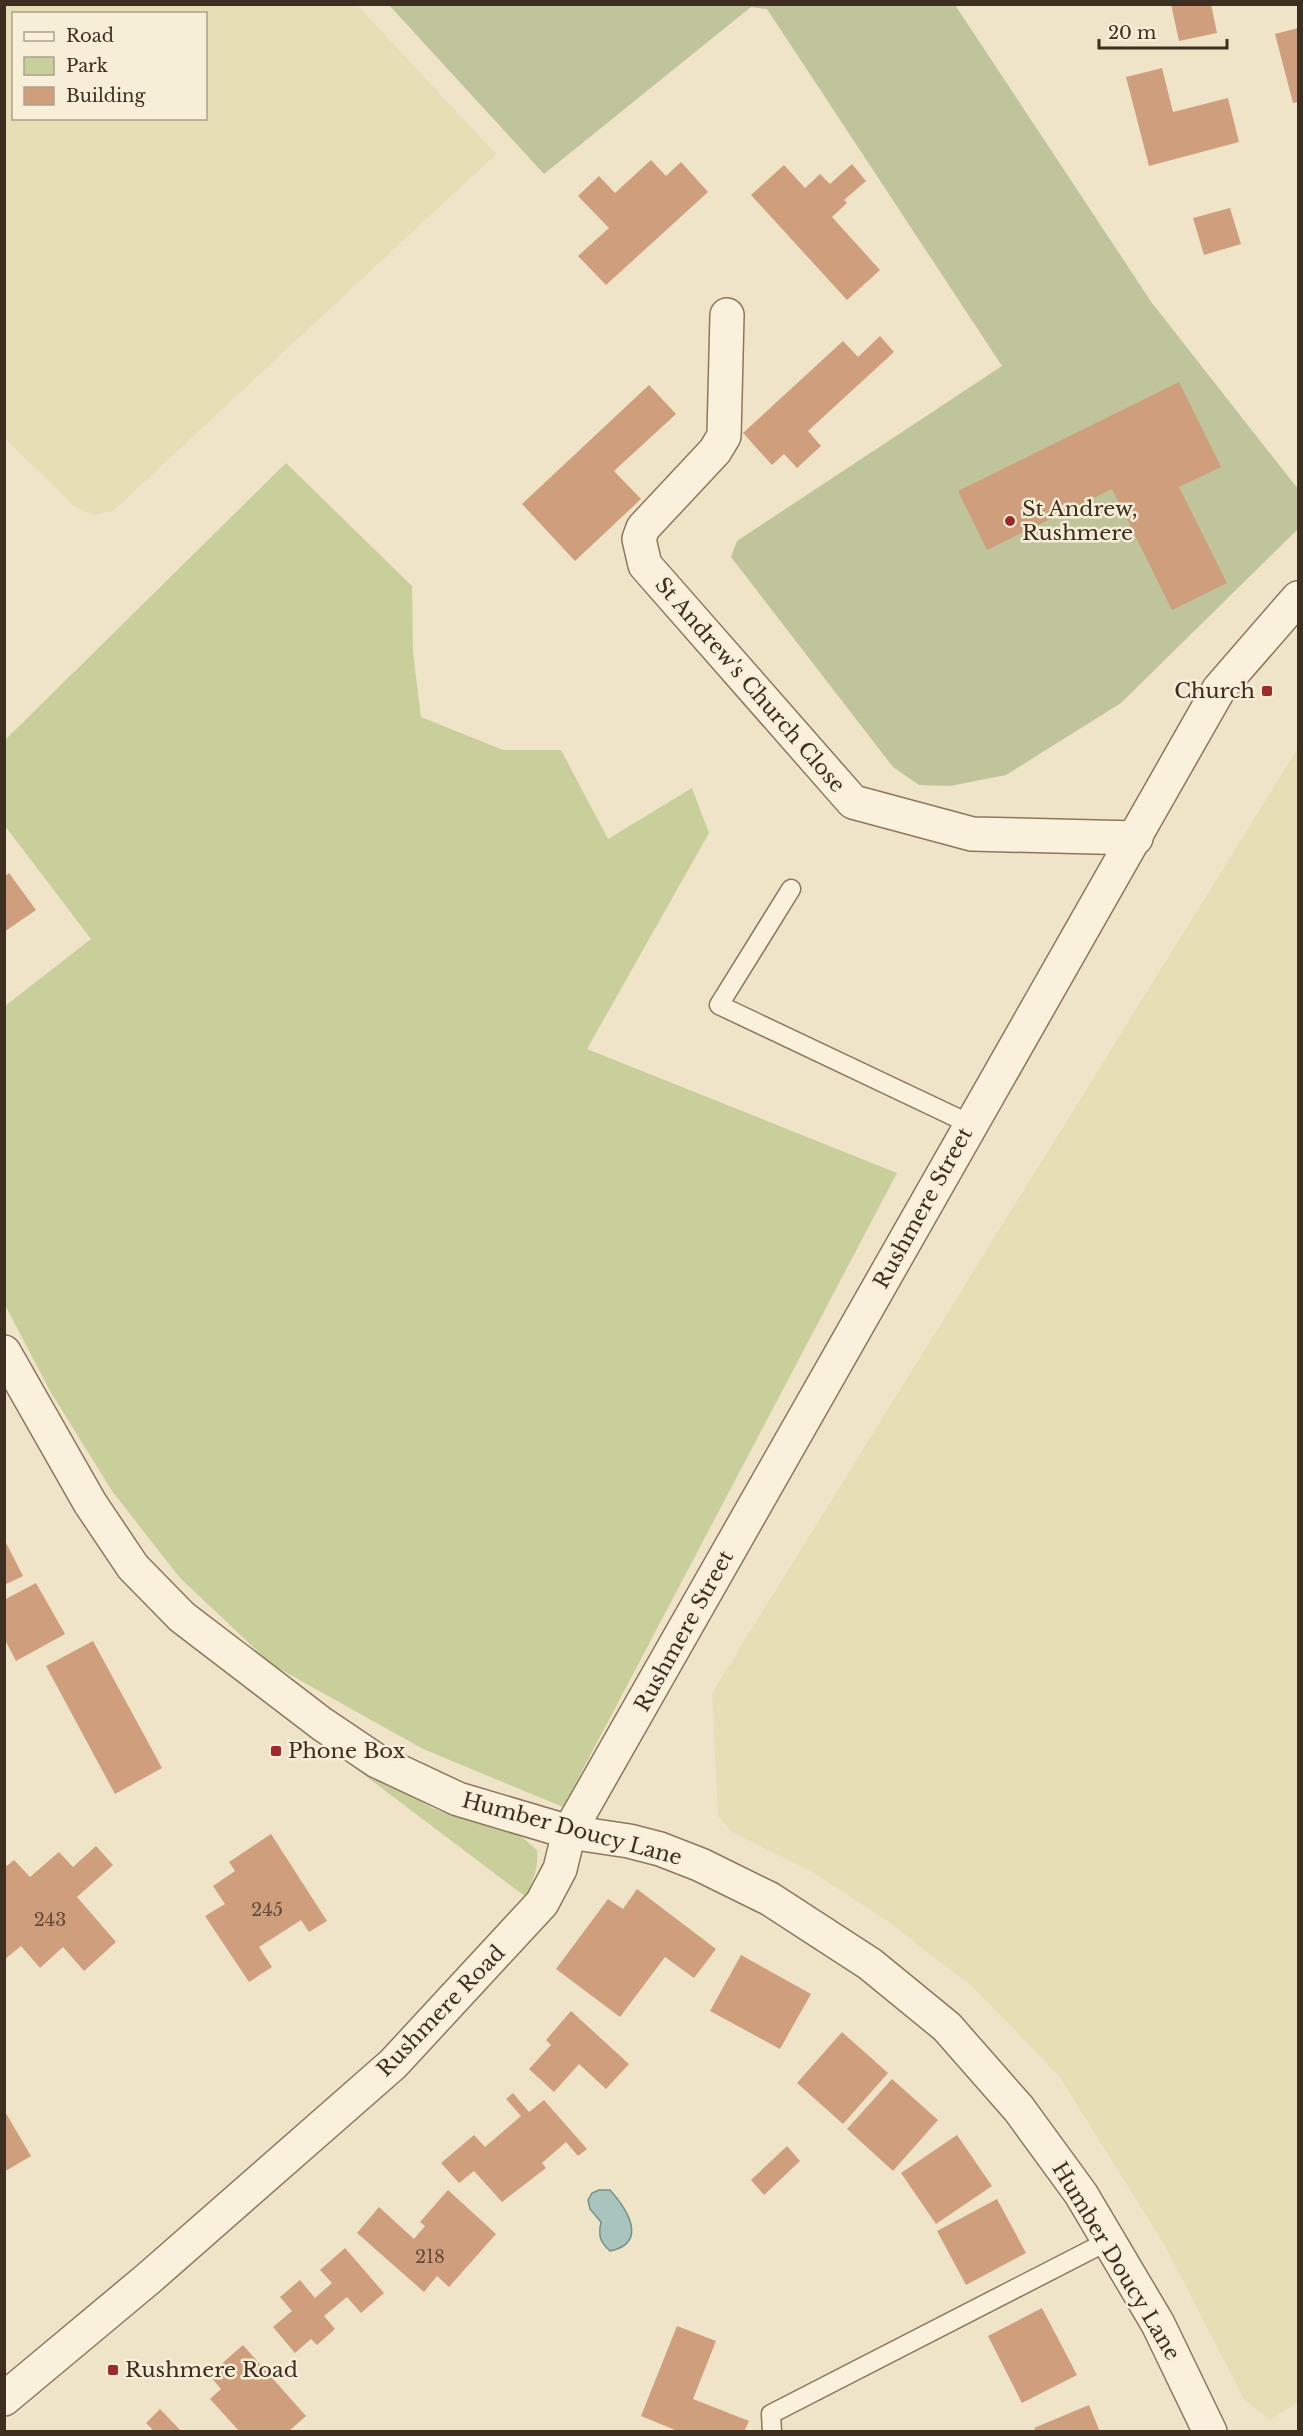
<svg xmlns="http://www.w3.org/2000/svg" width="1303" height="2436" font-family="'Libre Baskerville',serif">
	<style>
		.farmland { fill: #e6deb5; fill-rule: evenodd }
		.green { fill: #c9cf9b }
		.cemetery { fill: #bfc49a }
		.water { fill: #a9c4bc; stroke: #6f938a; stroke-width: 1.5 }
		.building { fill: #cf9f7d }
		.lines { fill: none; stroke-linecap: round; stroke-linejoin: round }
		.service-casing { stroke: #8d765c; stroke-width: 21 }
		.minor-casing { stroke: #8d765c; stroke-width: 36 }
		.tertiary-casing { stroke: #8d765c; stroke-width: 36 }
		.service { stroke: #faf1dc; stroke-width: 18 }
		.minor { stroke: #faf1dc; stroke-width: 33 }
		.tertiary { stroke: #faf1dc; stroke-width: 33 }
		.poi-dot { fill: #9e2a2b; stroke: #f7eed8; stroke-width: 2 }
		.labels { text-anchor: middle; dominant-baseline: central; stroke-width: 5; stroke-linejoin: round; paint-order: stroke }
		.number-label { font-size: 18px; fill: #624a37 }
		.poi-label { font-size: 21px; fill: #3d2e20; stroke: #f7eed8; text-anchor: start }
		.street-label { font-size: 21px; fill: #3d2e20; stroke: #f7eed8 }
	</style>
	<rect width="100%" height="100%" fill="#f0e4c8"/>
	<!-- farmland -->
	<g class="farmland">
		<path d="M4,5H357L496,154L113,511L93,515L74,506L5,438ZM14,14H206V118H14Z"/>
		<path d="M1298,748V2402L1270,2420L1244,2399L1165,2246L1059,2076L975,1989L886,1920L811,1871L733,1833L718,1816L712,1693Z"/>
	</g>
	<!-- green -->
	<g class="green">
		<path d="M286,463L412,586L413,652L421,717L503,750H561L608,839L692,788L709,833L587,1049L897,1173L563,1807L423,1749L271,1664L180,1578L112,1491L50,1391L5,1305V1006L91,939L5,826V740Z"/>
		<path d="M359,1767L434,1809L509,1832L523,1838L537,1850C539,1868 533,1880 526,1897L355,1768Z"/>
	</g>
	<!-- cemetery -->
	<path class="cemetery" d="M389,5H955L1152,303L1298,489V529L1121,703L1006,775L950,786L919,785L893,767L731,557L737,541L1002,366L767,9L751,7L544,174Z"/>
	<!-- water -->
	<path class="water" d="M599,2190H610C627,2209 649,2243 610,2251C600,2242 598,2236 601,2222L590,2209L588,2200L592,2193Z"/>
	<!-- building -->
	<g class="building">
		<path d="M1171,4H1211L1217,33L1179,41Z"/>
		<path d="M1298,28V102L1293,103L1275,34Z"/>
		<path d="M1162,68L1173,112L1228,98L1239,142L1149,166L1126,77Z"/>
		<path d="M651,160L666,176L681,162L708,192L606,285L578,256L609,228L578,196L599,176L615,193Z"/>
		<path d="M852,164L866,181L844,200L847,203L832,217L880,270L847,300L751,195L784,165L805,188L820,174L830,184Z"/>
		<path d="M1230,208L1241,244L1204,255L1193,218Z"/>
		<path d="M880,336L894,352L808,431L821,446L797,468L784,454L772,465L743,433L843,341L858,357Z"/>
		<path d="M1179,382L1221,467L1179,487L1227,583L1172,610L1112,489L987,550L958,491Z"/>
		<path d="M649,385L676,414L614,471L641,499L575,561L522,504Z"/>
		<path d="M9,873L36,910L4,932V877Z"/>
		<path d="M4,1539L23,1576L4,1585Z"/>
		<path d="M36,1583L65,1634L16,1661L4,1638V1600Z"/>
		<path d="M93,1641L162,1768L115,1794L46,1666Z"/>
		<path d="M271,1834L327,1921L309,1932L301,1920L259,1947L272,1967L249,1982L205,1916L225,1904L213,1886L235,1871L229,1862Z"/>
		<path d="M96,1846L113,1865L77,1897L116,1942L84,1971L63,1947L40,1968L21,1946L4,1960V1868L14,1860L30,1877L59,1852L73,1867Z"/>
		<path d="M637,1889L716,1949L694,1978L665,1957L620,2017L556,1969L608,1899L623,1909Z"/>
		<path d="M741,1955L811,1994L780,2049L710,2011Z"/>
		<path d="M571,2011L629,2064L606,2089L579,2064L554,2092L529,2069L551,2045L546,2040Z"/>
		<path d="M842,2032L888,2073L843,2124L797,2083Z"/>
		<path d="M892,2079L938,2120L893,2171L847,2129Z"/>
		<path d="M513,2093L529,2112L544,2100L587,2149L578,2156L566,2142L542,2163L546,2168L502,2202L474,2171L459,2183L441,2163L474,2135L485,2147L521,2116L506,2099Z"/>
		<path d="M4,2110L31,2156L4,2172Z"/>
		<path d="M957,2135L992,2186L936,2224L901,2173Z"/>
		<path d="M787,2146L800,2161L764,2195L751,2180Z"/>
		<path d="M448,2190L496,2234L449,2287L437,2276L424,2292L357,2233L379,2207L414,2239L425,2226L420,2222Z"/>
		<path d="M997,2199L1026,2253L966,2285L937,2231Z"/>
		<path d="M345,2248L384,2293L361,2313L347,2297L324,2316L335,2329L317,2345L311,2339L295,2353L273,2327L292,2311L280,2297L300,2280L315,2298L332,2283L320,2270Z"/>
		<path d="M1042,2308L1077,2375L1022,2403L988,2336Z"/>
		<path d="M677,2326L716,2341L693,2399L749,2421L744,2432H680L641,2416Z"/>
		<path d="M243,2345L306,2416L288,2432H240L210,2399L221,2389L209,2375Z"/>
		<path d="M1089,2405L1100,2432H1036L1034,2428Z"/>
		<path d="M160,2409L182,2432H150L152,2429L146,2423Z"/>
	</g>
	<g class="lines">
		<!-- service casing -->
		<g class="service-casing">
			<g id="service">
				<path d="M791,889L719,1005L970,1124"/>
				<path d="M772,2432L771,2414L1108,2241"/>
			</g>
		</g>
		<!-- minor casing -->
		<g class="minor-casing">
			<g id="minor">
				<path d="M727,315L724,436L715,451L643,528L639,539L645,565L853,802L972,834L1136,838"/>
				<path d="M569,1832L629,1841L660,1849L701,1865L770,1899L870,1964L947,2027L1019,2109L1081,2194L1158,2324L1210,2432"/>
			</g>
		</g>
		<!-- tertiary casing -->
		<g class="tertiary-casing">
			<g id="tertiary">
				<path d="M4,1352L90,1503L133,1567L182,1617L322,1724L377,1761L458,1799L569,1832"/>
				<path d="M4,2399L149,2278L393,2064L542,1903L560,1869L569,1832L1219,689L1298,598"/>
			</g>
		</g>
		<!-- service -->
		<use href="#service" class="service"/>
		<!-- minor -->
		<use href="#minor" class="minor"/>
		<!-- tertiary -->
		<use href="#tertiary" class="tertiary"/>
	</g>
	<!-- markers -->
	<g class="poi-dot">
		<circle cx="1010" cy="521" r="6"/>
		<rect x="1261" y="685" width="12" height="12" rx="3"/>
		<rect x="270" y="1745" width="12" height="12" rx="3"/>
		<rect x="107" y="2364" width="12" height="12" rx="3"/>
	</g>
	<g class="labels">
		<!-- number labels -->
		<g class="number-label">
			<text x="267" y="1910">245</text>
			<text x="50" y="1920">243</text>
			<text x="430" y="2257">218</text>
		</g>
		<!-- poi labels -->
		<g class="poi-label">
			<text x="1022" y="509">St Andrew,<tspan x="1022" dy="24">Rushmere</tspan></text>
			<text x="1255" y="691" text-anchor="end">Church</text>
			<text x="288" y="1751">Phone Box</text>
			<text x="125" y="2370">Rushmere Road</text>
		</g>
		<!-- street labels -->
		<g class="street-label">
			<text transform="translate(750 685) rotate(49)">St Andrew's Church Close</text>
			<text transform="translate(923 1208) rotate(-61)">Rushmere Street</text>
			<text transform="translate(684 1631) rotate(-61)">Rushmere Street</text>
			<text transform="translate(572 1829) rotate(15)">Humber Doucy Lane</text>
			<text transform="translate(441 2011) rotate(-46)">Rushmere Road</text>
			<text transform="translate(1116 2261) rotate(59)">Humber Doucy Lane</text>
		</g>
	</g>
	<!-- border -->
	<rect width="1303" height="2436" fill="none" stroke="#3d2e20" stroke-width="12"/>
	<!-- legend -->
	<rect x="12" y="12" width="195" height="108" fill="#f7eed8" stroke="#ada18e" stroke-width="1.5"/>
	<rect x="24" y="32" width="30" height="9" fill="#faf1dc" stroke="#ada18e" stroke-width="1.5"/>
	<text x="66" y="42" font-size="18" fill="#3d2e20">Road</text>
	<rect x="24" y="57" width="30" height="18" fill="#c9cf9b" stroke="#ada18e" stroke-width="1.5"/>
	<text x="66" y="72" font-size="18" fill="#3d2e20">Park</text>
	<rect x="24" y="87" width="30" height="18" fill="#cf9f7d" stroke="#ada18e" stroke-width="1.5"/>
	<text x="66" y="102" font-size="18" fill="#3d2e20">Building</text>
	<!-- scale -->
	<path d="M1099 39v9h128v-9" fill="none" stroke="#3d2e20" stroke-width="3"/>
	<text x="1108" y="39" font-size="18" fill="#3d2e20" stroke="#f7eed8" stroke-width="4.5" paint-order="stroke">20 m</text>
</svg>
